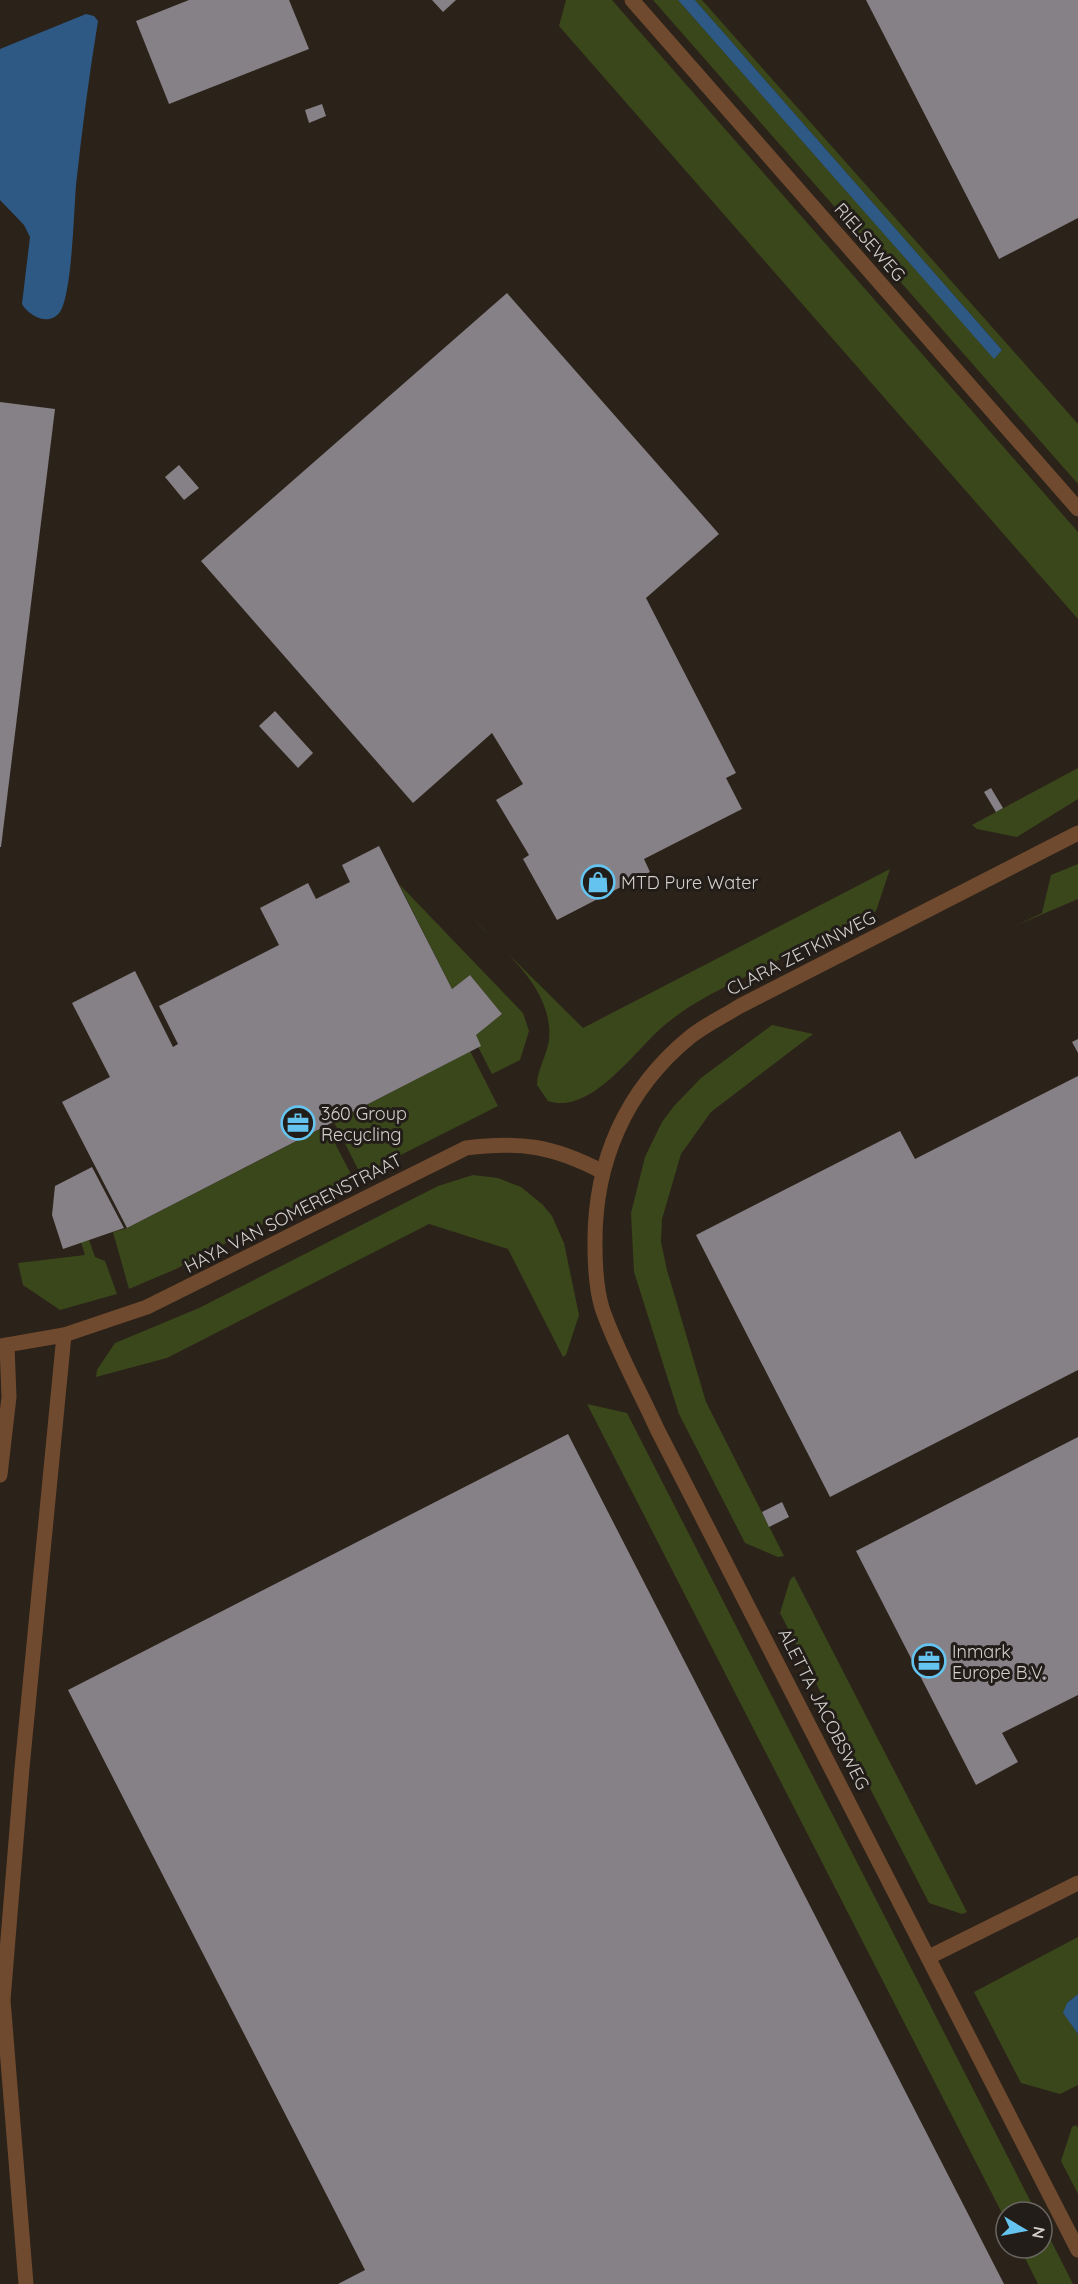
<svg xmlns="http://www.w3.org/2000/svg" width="1078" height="2284" font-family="Quicksand,sans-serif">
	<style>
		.built { fill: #2b2219; fill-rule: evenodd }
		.green { fill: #3a471b }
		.water { fill: #2e5984 }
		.building { fill: #868187 }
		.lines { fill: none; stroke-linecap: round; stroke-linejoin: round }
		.lane { stroke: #6f4a2f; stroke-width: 15 }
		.street { stroke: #6f4a2f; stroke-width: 15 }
		.labels { text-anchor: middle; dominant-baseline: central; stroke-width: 6; stroke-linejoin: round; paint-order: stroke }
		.street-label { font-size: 18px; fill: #d4d0cd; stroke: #221d19 }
		.poi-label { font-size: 18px; fill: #d4d0cd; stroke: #221d19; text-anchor: start }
	</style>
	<rect width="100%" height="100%" fill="#221d19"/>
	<!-- built -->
	<path class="built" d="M0,0H1078V2284H0ZM1006,2212H1042V2248H1006Z"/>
	<!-- green -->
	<g class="green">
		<path d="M566,0H612L1078,532V619L559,26Z"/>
		<path d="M653,0H678L994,358L1002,350L695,0H702L1078,424V484Z"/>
		<path d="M1078,768V799L1017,837L977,829L972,825Z"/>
		<path d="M1078,864V899L1015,926L1042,913L1051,875Z"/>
		<path d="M890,869L876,911C835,931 794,952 753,973C723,988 692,1002 666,1024C637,1047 592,1116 548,1101L537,1085C537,1070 547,1055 549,1040C554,988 503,951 471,917L583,1028Z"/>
		<path d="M399,884L523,1013L529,1031L520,1060L492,1074L473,1037L502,1014L470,975L452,989Z"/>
		<path d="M838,1015L711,1112L681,1154L662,1219L661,1242L667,1270L706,1402L784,1556L778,1557L745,1543L679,1414L634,1272L631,1213L645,1157L662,1122L674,1106L701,1078L772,1025L813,1034Z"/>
		<path d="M466,1043L498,1106L361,1175L334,1122L457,1058Z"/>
		<path d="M326,1126L353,1178L176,1269L129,1289L113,1232L127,1228Z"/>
		<path d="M473,1175L498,1178L521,1187L543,1205L552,1216L564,1243L579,1315L566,1355L563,1357L508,1249L429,1224L167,1358L96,1377L97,1370L115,1343L199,1308L438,1186Z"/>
		<path d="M89,1240L95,1257L105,1261L117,1294L60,1310L23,1285L18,1263L85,1255L81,1242Z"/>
		<path d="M587,1404L627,1413L1036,2212H1006V2221Z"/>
		<path d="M794,1576L967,1912L962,1914L929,1903L780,1613L790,1580Z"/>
		<path d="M1078,1937V1994L1067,2003L1064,2013L1078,2034V2085L1060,2094L1021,2083L974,1992Z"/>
		<path d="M1076,2125L1078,2128V2194L1061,2161L1072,2127Z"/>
		<path d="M1042,2223L1073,2284H1038L1020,2248H1042Z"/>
	</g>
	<!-- water -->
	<g class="water">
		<path d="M678,0H695L1002,350L994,359Z"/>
		<path d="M86,14L94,16L98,21C89,75 82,130 76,185C74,210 72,294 60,312C49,327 29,316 22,304L30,237L24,225L0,200V49Z"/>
		<path d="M1078,1994V2034L1063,2013L1067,2003Z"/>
	</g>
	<!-- building -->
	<g class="building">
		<path d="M189,0H289L309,49L169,104L136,21Z"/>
		<path d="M432,0H456L443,12Z"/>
		<path d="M866,0H1078V218L999,259Z"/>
		<path d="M322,104L326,116L309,123L305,110Z"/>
		<path d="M507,293L719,534L646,598L736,773L726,778L742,809L644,859L650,872L557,920L523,859L529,855L496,800L523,784L492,733L413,803L201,561Z"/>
		<path d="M0,402L55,409L1,847H0Z"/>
		<path d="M179,465L199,488L184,500L165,477Z"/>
		<path d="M275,711L313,753L298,768L259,726Z"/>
		<path d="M991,788L1003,808L996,812L984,792Z"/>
		<path d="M379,846L452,989L470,975L502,1014L476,1035L481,1046L127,1228L62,1102L110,1077L72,1003L135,971L173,1047L178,1044L159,1006L279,945L260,908L308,883L316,899L350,882L342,865Z"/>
		<path d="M1078,1039V1053L1072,1042Z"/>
		<path d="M1078,1076V1370L830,1497L696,1235L900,1131L915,1159Z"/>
		<path d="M92,1167L124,1228L63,1249L52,1215L55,1186Z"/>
		<path d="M568,1434L864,2011L1004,2284H338L365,2270L68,1690Z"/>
		<path d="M1078,1437V1695L1002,1733L1018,1762L976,1785L856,1551Z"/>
		<path d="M782,1502L789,1517L769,1527L762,1512Z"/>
	</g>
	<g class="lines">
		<!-- lane -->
		<g class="lane">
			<path d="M0,1475L9,1397L7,1345"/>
			<path d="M929,1957L1078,1883"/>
			<path d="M26,2284L3,2000L22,1768L64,1335"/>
		</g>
		<!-- street -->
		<g class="street">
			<path d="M632,0L1078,509"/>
			<path d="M1078,833L740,1006C724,1016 705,1025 690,1037C625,1090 594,1163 595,1245C595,1266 596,1288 602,1308C615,1347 640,1391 657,1429L1078,2250"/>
			<path d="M0,1346L64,1335L147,1307L466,1148C520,1141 553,1146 601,1171"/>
		</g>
	</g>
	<!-- icons -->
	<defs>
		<g id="shop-ring" transform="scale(1.725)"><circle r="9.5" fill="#221d19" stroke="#65c4ef" stroke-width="1.5"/><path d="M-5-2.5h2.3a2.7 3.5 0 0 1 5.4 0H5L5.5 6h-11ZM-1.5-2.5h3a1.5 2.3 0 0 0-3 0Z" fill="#65c4ef"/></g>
		<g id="office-ring" transform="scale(1.725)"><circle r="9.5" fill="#221d19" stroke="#65c4ef" stroke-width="1.5"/><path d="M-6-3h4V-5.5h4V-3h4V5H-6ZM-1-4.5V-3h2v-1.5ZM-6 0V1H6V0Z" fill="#65c4ef"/></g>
	</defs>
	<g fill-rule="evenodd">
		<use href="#shop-ring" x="598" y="882"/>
		<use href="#office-ring" x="298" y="1123"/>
		<use href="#office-ring" x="929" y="1661"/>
	</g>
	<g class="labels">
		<!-- street labels -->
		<g class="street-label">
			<text transform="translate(870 242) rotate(49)">RIELSEWEG</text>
			<text transform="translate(801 953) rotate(-27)">CLARA ZETKINWEG</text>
			<text transform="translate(293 1213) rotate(-27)">HAYA VAN SOMERENSTRAAT</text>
			<text transform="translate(824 1709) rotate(63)">ALETTA JACOBSWEG</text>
		</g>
		<!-- poi labels -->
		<g class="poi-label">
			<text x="621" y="882">MTD Pure Water</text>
			<text x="321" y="1113">360 Group<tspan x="321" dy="21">Recycling</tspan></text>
			<text x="952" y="1651">Inmark<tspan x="952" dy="21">Europe B.V.</tspan></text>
		</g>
	</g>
	<!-- north arrow -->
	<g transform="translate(1024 2230) rotate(100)"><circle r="28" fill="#221d19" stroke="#696561" stroke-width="1.5"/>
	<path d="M0-4.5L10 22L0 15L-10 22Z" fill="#65c4ef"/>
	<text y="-9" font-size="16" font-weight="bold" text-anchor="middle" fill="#d4d0cd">N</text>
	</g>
</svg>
